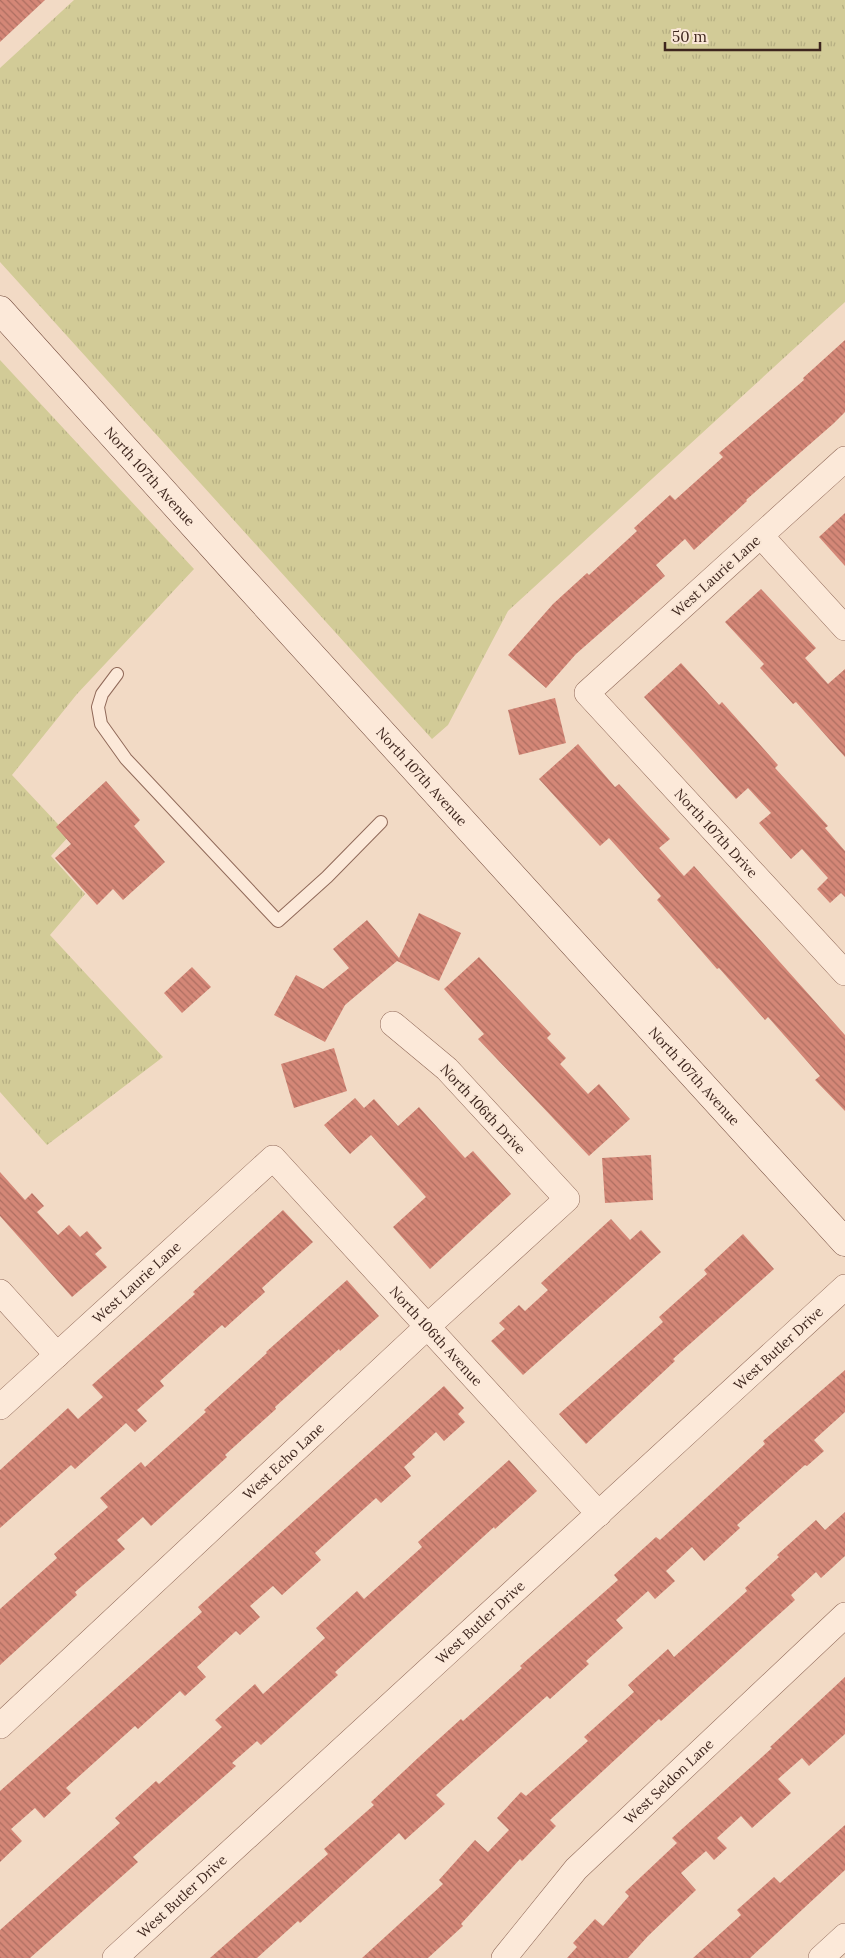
<svg xmlns="http://www.w3.org/2000/svg" width="845" height="1958" font-family="Lora,serif">
	<style>
		.grass { fill: url(#grass-tufts) }
		.building { fill: url(#building-back-hatch) }
		.lines { fill: none; stroke-linecap: round; stroke-linejoin: round }
		.lane-casing { stroke: #906959; stroke-width: 14 }
		.street-casing { stroke: #906959; stroke-width: 26 }
		.secondary-casing { stroke: #724a3c; stroke-width: 29 }
		.lane { stroke: #fce9d9; stroke-width: 12 }
		.street { stroke: #fce9d9; stroke-width: 25 }
		.secondary { stroke: #fce9d9; stroke-width: 28 }
		.labels { text-anchor: middle; dominant-baseline: central; stroke-width: 4; stroke-linejoin: round; paint-order: stroke }
		.street-label { font-size: 14px; fill: #3e261e; stroke: #f9e6d5 }
	</style>
	<defs>
		<pattern id="grass-tufts" width="24" height="20" patternUnits="userSpaceOnUse" patternTransform="scale(1.25)"><rect width="24" height="20" fill="#d2cb97"/><path d="M3 7l-1-3M5 7V3M7 7l1-3M15 17l-1-3M17 17v-4M19 17l1-3" fill="none" stroke="#b5ae82"/></pattern>
		<pattern id="building-back-hatch" width="6" height="6" patternUnits="userSpaceOnUse" patternTransform="scale(1.25)"><rect width="6" height="6" fill="#d48777"/><path d="M-1 5l2 2M0 0l6 6M5-1l2 2" fill="none" stroke="#ad6e61"/></pattern>
	</defs>
	<rect width="100%" height="100%" fill="#f2dac5"/>
	<!-- grass -->
	<g class="grass">
		<path d="M74,0H845V302L508,611L448,725L432,739L0,262V68Z"/>
		<path d="M0,360L194,569L77,694L12,775L69,836L51,856L85,894L50,935L163,1057L47,1145L0,1092Z"/>
	</g>
	<!-- building -->
	<g class="building">
		<path d="M0,0H45L0,42Z"/>
		<path d="M845,340V412L833,424L746,500L747,501L694,550L685,539L656,565L665,576L576,654L546,688L508,655L553,604L587,573L589,575L637,531L634,528L670,495L675,500L723,457L719,453L804,380L803,378Z"/>
		<path d="M845,513V566L819,537Z"/>
		<path d="M761,589L816,648L805,658L828,684L845,669V757L796,702L793,704L760,668L764,664L725,622Z"/>
		<path d="M681,663L719,705L722,702L778,765L775,768L828,826L825,828L845,851V897L841,893L830,903L817,889L828,878L802,849L791,859L759,823L771,813L748,788L736,799L644,697Z"/>
		<path d="M555,698L566,743L519,755L508,710Z"/>
		<path d="M578,744L615,787L619,784L670,839L659,848L684,876L694,866L845,1035V1111L815,1080L820,1076L768,1017L765,1020L719,968L717,969L657,900L661,896L609,838L600,846L539,779Z"/>
		<path d="M106,781L140,820L134,826L165,862L123,900L113,889L97,905L55,858L71,844L56,827Z"/>
		<path d="M419,913L461,933L439,981L397,961L345,1005L325,1042L274,1015L296,975L323,989L349,968L333,949L367,920L399,958Z"/>
		<path d="M479,957L551,1034L547,1038L566,1058L560,1064L588,1094L599,1084L630,1119L589,1156L478,1039L484,1034L444,989Z"/>
		<path d="M192,967L211,987L182,1013L164,993Z"/>
		<path d="M334,1048L347,1091L294,1108L281,1064Z"/>
		<path d="M355,1098L364,1108L374,1099L398,1126L419,1107L465,1158L473,1151L511,1194L430,1269L393,1227L426,1197L371,1135L350,1154L324,1125Z"/>
		<path d="M651,1155L653,1200L605,1203L602,1158Z"/>
		<path d="M0,1172L25,1200L32,1193L44,1206L37,1212L58,1235L69,1225L80,1237L87,1231L102,1248L95,1254L107,1267L72,1297L0,1216Z"/>
		<path d="M283,1210L313,1242L262,1288L265,1292L225,1328L222,1325L160,1381L164,1386L137,1410L147,1421L135,1432L126,1423L75,1469L71,1465L0,1528V1470L68,1408L78,1419L103,1397L92,1385L195,1294L193,1292Z"/>
		<path d="M611,1219L630,1240L641,1230L661,1252L523,1375L491,1341L505,1329L499,1323L519,1305L525,1311L548,1290L541,1283Z"/>
		<path d="M743,1234L774,1269L673,1359L675,1361L586,1444L559,1414L663,1322L659,1317L707,1274L704,1270Z"/>
		<path d="M347,1280L379,1316L340,1351L339,1349L275,1407L276,1409L225,1455L227,1457L151,1526L143,1517L117,1540L125,1549L75,1592L77,1595L0,1665V1609L57,1558L54,1554L108,1507L100,1498L141,1462L145,1467L206,1412L204,1410L267,1353L266,1352Z"/>
		<path d="M845,1370V1412L814,1440L824,1451L807,1466L805,1465L737,1525L740,1528L704,1561L692,1547L666,1571L675,1581L655,1599L648,1591L616,1620L623,1628L586,1661L589,1664L550,1699L547,1696L436,1795L445,1804L405,1840L399,1833L300,1923L298,1921L257,1958H210L328,1854L324,1849L374,1805L371,1802L419,1757L461,1719L463,1721L522,1668L520,1666L618,1580L614,1575L656,1537L660,1540L765,1444L763,1441Z"/>
		<path d="M444,1386L464,1408L458,1414L465,1422L444,1441L436,1432L412,1454L415,1457L404,1467L411,1476L381,1503L376,1498L315,1553L321,1560L282,1595L273,1586L250,1606L260,1617L240,1635L236,1631L197,1667L206,1677L185,1696L180,1691L138,1729L135,1726L66,1788L71,1793L44,1818L35,1808L11,1829L22,1841L0,1862V1791L202,1612L198,1607Z"/>
		<path d="M509,1460L537,1491L495,1529L494,1527L437,1579L335,1672L338,1675L261,1745L257,1741L232,1763L236,1766L133,1857L138,1862L30,1958H0V1930L120,1823L115,1818L156,1781L159,1784L222,1727L215,1720L255,1684L263,1694L325,1638L316,1628L357,1591L364,1599L422,1547L418,1542Z"/>
		<path d="M845,1512V1556L821,1578L816,1572L791,1595L795,1600L661,1721L659,1719L550,1820L556,1826L522,1861L520,1859L461,1924L463,1926L428,1958H362L443,1884L439,1880L475,1840L488,1852L509,1830L497,1818L521,1792L526,1796L588,1741L584,1737L634,1692L628,1685L668,1649L674,1657L747,1591L745,1588L779,1557L777,1555L816,1520L825,1530Z"/>
		<path d="M845,1677V1734L809,1766L802,1758L778,1779L791,1793L752,1828L741,1816L717,1838L727,1848L714,1860L706,1851L681,1873L696,1890L648,1936L628,1958H567L577,1947L573,1943L595,1919L603,1926L629,1896L625,1892L677,1843L672,1838L772,1748L770,1747Z"/>
		<path d="M845,1825V1870L750,1958H693L741,1915L737,1910L774,1877L780,1883Z"/>
	</g>
	<g class="lines">
		<!-- lane casing -->
		<g class="lane-casing">
			<path id="lane" d="M117,674L102,694L98,707L101,724L126,759L278,921L327,877L381,822"/>
		</g>
		<!-- street casing -->
		<g class="street-casing">
			<g id="street">
				<path id="s1" d="M845,459L587,693L845,973"/>
				<path d="M761,536L845,628"/>
				<path d="M0,1292L57,1355"/>
				<path id="s2" d="M0,1407L273,1158L599,1514"/>
				<path id="s3" d="M0,1726L428,1326L567,1199L447,1069L393,1024"/>
				<path id="s4" d="M115,1958L845,1287"/>
				<path id="s5" d="M504,1958L576,1869L845,1615"/>
				<path d="M821,1958L845,1936"/>
			</g>
		</g>
		<!-- secondary casing -->
		<g class="secondary-casing">
			<g id="secondary">
				<path id="s6" d="M0,310L233,569L845,1242"/>
			</g>
		</g>
		<!-- lane -->
		<use href="#lane" class="lane"/>
		<!-- street -->
		<use href="#street" class="street"/>
		<!-- secondary -->
		<use href="#secondary" class="secondary"/>
	</g>
	<g class="labels">
		<!-- street labels -->
		<g class="street-label">
			<text stroke="none"><textPath href="#s6" startOffset="224">North 107th Avenue</textPath></text>
			<text transform="translate(716 576) rotate(-42)">West Laurie Lane</text>
			<text stroke="none"><textPath href="#s6" startOffset="629">North 107th Avenue</textPath></text>
			<text stroke="none"><textPath href="#s1" startOffset="539">North 107th Drive</textPath></text>
			<text stroke="none"><textPath href="#s6" startOffset="1034">North 107th Avenue</textPath></text>
			<text transform="translate(483 1109) rotate(47)">North 106th Drive</text>
			<text stroke="none"><textPath href="#s2" startOffset="185">West Laurie Lane</textPath></text>
			<text stroke="none"><textPath href="#s2" startOffset="611">North 106th Avenue</textPath></text>
			<text stroke="none"><textPath href="#s4" startOffset="901">West Butler Drive</textPath></text>
			<text stroke="none"><textPath href="#s3" startOffset="388">West Echo Lane</textPath></text>
			<text stroke="none"><textPath href="#s4" startOffset="496">West Butler Drive</textPath></text>
			<text stroke="none"><textPath href="#s5" startOffset="242">West Seldon Lane</textPath></text>
			<text stroke="none"><textPath href="#s4" startOffset="91">West Butler Drive</textPath></text>
		</g>
	</g>
	<!-- scale -->
	<path d="M665 42v8h155v-8" fill="none" stroke="#3e261e" stroke-width="2.5"/>
	<text x="672" y="42" font-size="15" fill="#3e261e" stroke="#f9e6d5" stroke-width="4" paint-order="stroke">50 m</text>
</svg>
